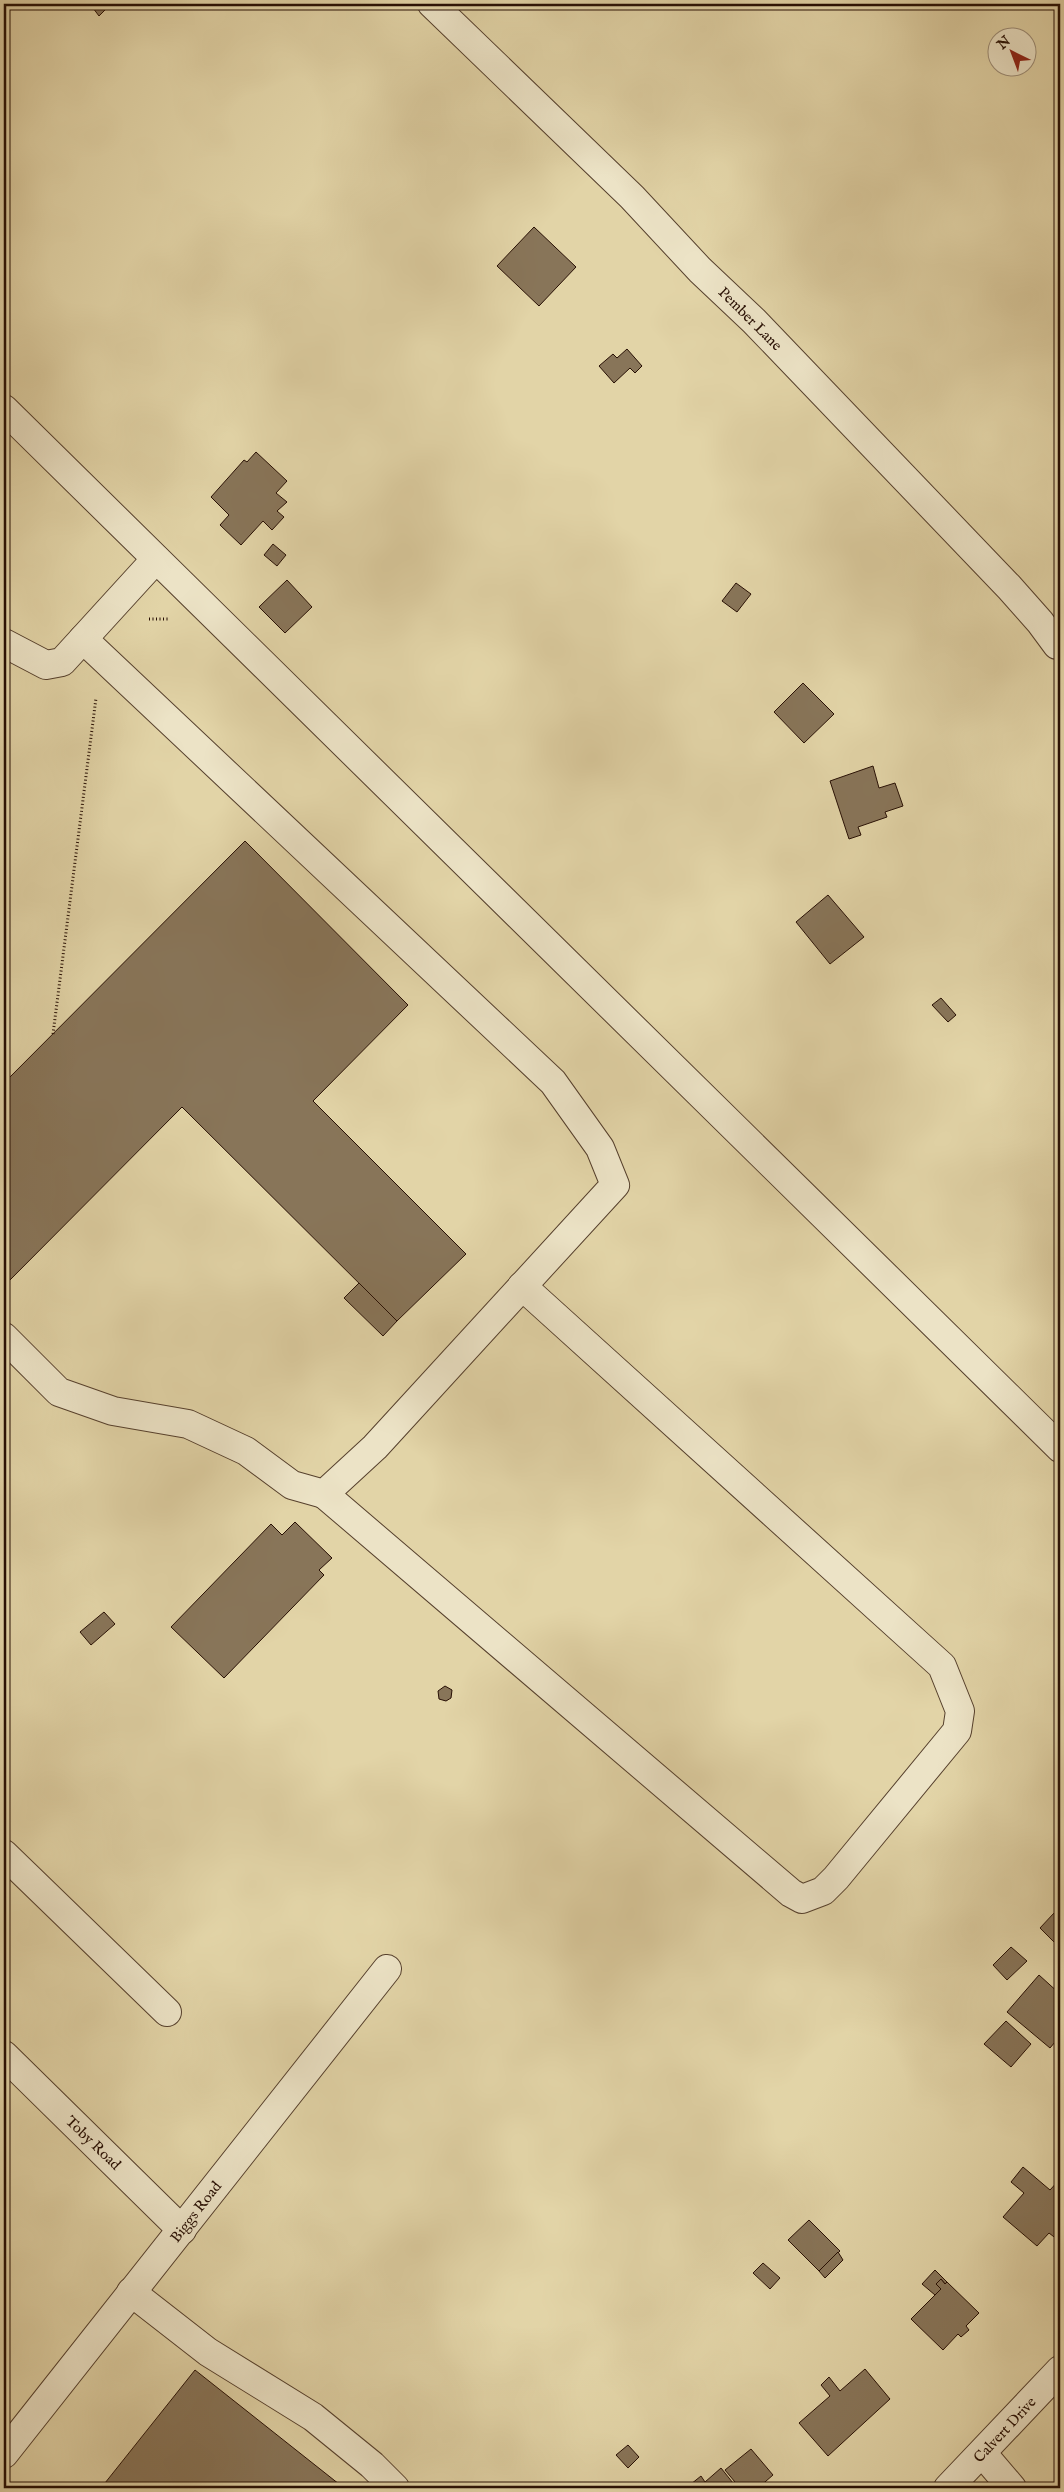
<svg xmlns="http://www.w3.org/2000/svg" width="1064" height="2492" font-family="'IM FELL English',serif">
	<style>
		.building { fill: #887559; stroke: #270f04 }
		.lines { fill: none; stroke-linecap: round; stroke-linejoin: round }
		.minor-casing { stroke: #56402d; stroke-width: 30 }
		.path { stroke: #270f04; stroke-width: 3; stroke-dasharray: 1 2.5; stroke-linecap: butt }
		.minor { stroke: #ece3c6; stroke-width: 28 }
		.labels { text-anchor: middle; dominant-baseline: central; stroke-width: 4; stroke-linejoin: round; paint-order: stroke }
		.street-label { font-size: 15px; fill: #270f04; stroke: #ece3c6 }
	</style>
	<rect width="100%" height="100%" fill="#e2d4a7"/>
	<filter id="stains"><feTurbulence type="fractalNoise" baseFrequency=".004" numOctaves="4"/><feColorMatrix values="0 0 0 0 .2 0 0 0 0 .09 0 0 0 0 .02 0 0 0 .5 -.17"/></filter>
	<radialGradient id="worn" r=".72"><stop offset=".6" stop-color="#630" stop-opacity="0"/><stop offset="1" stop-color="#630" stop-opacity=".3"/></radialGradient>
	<!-- building -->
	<g class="building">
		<path d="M90,4H111L99,16Z"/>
		<path d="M534,227L576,267L539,306L497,266Z"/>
		<path d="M627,349L642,366L635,373L630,368L614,383L599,366L613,354L617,358Z"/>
		<path d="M256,452L287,481L276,493L287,502L277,511L284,517L272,530L263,521L241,545L220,525L229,515L211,497L244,460L247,462Z"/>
		<path d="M273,544L286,555L277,566L264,555Z"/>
		<path d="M287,580L312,607L285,633L259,607Z"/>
		<path d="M736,583L751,594L737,612L722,601Z"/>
		<path d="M803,683L834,714L804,743L774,712Z"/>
		<path d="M873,766L879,788L895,783L903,806L885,812L887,817L858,827L861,835L849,839L830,781Z"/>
		<path d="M245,841L408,1005L313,1101L466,1254L397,1321L182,1107L4,1286V1083Z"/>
		<path d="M828,895L864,937L830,964L796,922Z"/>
		<path d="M941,998L956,1015L948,1022L932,1005Z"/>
		<path d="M359,1283L397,1321L383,1336L344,1298Z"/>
		<path d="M295,1522L332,1558L319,1570L324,1575L224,1678L171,1627L271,1524L282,1535Z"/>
		<path d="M104,1612L115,1624L91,1645L80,1632Z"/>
		<path d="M445,1686L452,1690L451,1698L446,1701L439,1699L438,1691Z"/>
		<path d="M1054,1913L1060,1919V1940L1056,1944L1040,1928Z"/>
		<path d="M1011,1947L1027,1961L1007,1980L993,1965Z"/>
		<path d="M1039,1975L1060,1994V2036L1050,2048L1007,2012Z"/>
		<path d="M1006,2021L1031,2044L1011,2067L984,2044Z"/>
		<path d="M1023,2167L1050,2190L1060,2179V2237L1058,2240L1049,2233L1037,2246L1003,2217L1024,2193L1011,2182Z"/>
		<path d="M809,2220L840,2251L819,2271L788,2240Z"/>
		<path d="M838,2252L843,2260L825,2278L819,2271Z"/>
		<path d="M763,2263L780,2278L770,2289L753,2273Z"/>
		<path d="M935,2270L947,2282L945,2284L941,2279L936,2284L941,2289L935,2295L922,2284Z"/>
		<path d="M941,2279L945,2284L947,2282L979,2313L966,2326L969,2330L961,2337L958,2334L943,2350L911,2319L941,2289L936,2284Z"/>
		<path d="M865,2369L890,2399L828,2456L799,2423L830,2396L821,2385L829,2377L840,2391Z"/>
		<path d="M195,2370L344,2488H101Z"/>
		<path d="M628,2445L639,2457L628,2468L616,2455Z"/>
		<path d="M751,2449L773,2475L758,2488H740L725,2470Z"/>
		<path d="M721,2468L737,2488H686L701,2476L705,2482Z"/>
	</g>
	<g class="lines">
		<!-- minor casing -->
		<g class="minor-casing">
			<g id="minor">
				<path d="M432,4L632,197L700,270L754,321L1009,587L1040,622L1057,645"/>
				<path d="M4,409L1060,1448"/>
				<path d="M4,643L46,665L62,662L156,559"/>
				<path d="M4,1337L59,1392L113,1411L188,1424L246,1451L292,1485L324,1494L375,1447L615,1185L600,1148L553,1082L83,639"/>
				<path d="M324,1494L791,1893L802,1899L823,1891L836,1878L957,1731L960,1711L942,1666L522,1286"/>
				<path d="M4,1854L167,2012"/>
				<path d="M4,2055L182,2230"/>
				<path d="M131,2292L208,2352L313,2417L372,2465L395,2488"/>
				<path d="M4,2454L387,1969"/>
				<path d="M983,2454L1012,2488"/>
				<path d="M948,2488L1060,2370"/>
			</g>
		</g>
		<!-- path -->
		<g class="path">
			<path d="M149,619H168"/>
			<path d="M53,1034L96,698"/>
		</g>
		<!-- minor -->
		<use href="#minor" class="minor"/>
	</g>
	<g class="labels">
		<!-- street labels -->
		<g class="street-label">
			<text transform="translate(750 319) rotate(45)">Pember Lane</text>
			<text transform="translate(93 2143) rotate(44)">Toby Road</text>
			<text transform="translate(196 2212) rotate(-52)">Biggs Road</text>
			<text transform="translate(1005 2430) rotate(-47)">Calvert Drive</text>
		</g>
	</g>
	<!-- margin -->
	<rect width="1064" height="2492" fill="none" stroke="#e2d4a7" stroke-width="20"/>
	<rect x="5" y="5" width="1054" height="2482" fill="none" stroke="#270f04" stroke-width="2.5"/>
	<rect x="10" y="10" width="1044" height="2472" fill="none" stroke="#270f04"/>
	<!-- north arrow -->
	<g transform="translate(1012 52) rotate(318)"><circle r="24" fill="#ece3c6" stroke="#9d8e78"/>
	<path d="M0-4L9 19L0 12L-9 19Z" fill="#8f2418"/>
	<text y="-8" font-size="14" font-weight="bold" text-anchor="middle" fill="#270f04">N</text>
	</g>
	<rect width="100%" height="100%" filter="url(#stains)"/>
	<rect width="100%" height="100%" fill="url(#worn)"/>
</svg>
